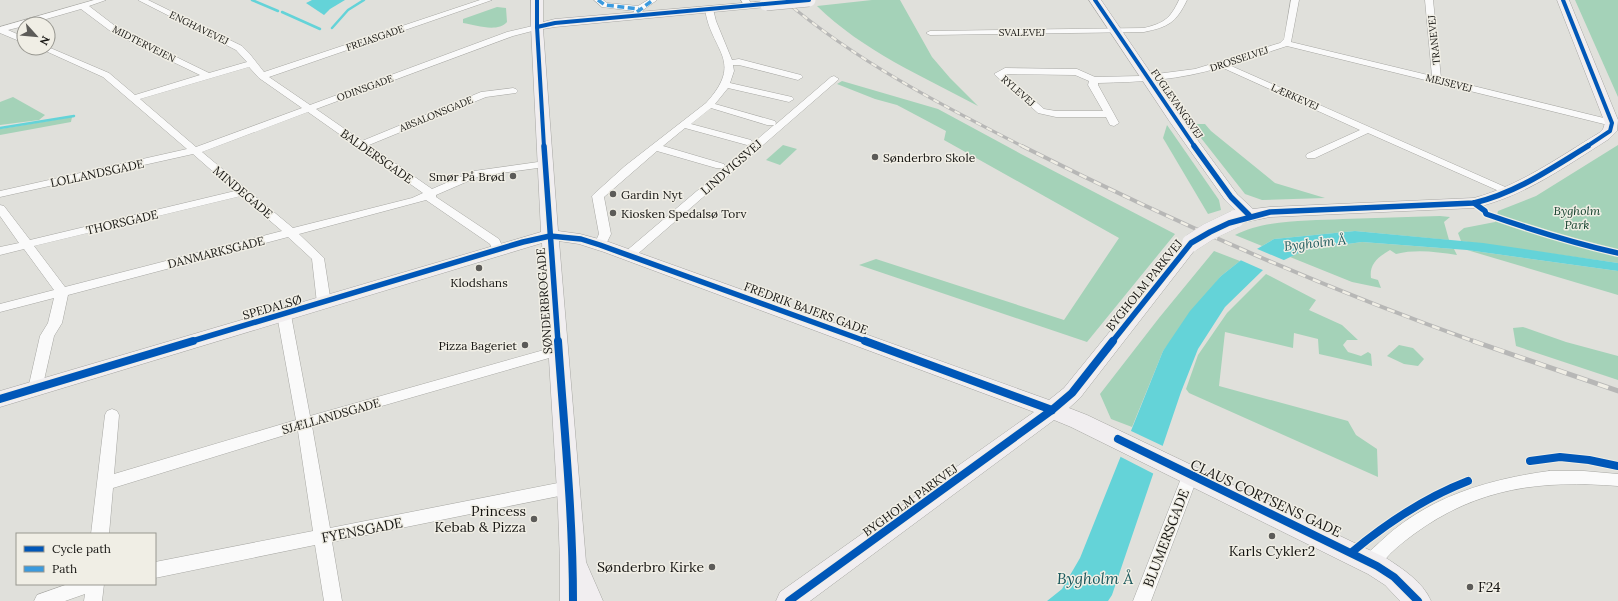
<svg xmlns="http://www.w3.org/2000/svg" width="1618" height="601" font-family="Lora,serif">
	<style>
		.green { fill: #a4d2b8 }
		.water { fill: #64d3d8 }
		.pier { fill: #e0e0db }
		.lines { fill: none; stroke-linecap: round; stroke-linejoin: round }
		.stream { stroke: #64d3d8; stroke-width: 2.5 }
		.street-casing { stroke: #a7a7a3; stroke-width: 1 }
		.secondary-casing { stroke: #a7a7a3; stroke-width: 1 }
		.street { fill: #fafafa; fill-rule: evenodd }
		.secondary { fill: #f1eef0; fill-rule: evenodd }
		.rail-far2-casing { stroke: #b7b7b6; stroke-width: 3 }
		.rail-far1-casing { stroke: #b7b7b6; stroke-width: 4 }
		.rail-casing { stroke: #b7b7b6; stroke-width: 5 }
		.rail-far2 { stroke: #f0eee5; stroke-width: 2; stroke-dasharray: 6; stroke-linecap: butt }
		.rail-far1 { stroke: #f0eee5; stroke-width: 2.5; stroke-dasharray: 8; stroke-linecap: butt }
		.rail { stroke: #f0eee5; stroke-width: 3.5; stroke-dasharray: 11; stroke-linecap: butt }
		.secondary-bridge-far1-casing { stroke: #a7a7a3; stroke-width: 14; stroke-linecap: butt }
		.secondary-bridge-casing { stroke: #a7a7a3; stroke-width: 18; stroke-linecap: butt }
		.secondary-bridge-far1 { stroke: #f1eef0; stroke-width: 13 }
		.secondary-bridge { stroke: #f1eef0; stroke-width: 18 }
		.quiet { stroke: #3b9ade; stroke-width: 3.5; stroke-dasharray: 7 3.5; stroke-linecap: butt }
		.cycleway-far2-casing { stroke: #f0eee5; stroke-width: 5.5 }
		.cycleway-far1-casing { stroke: #f0eee5; stroke-width: 8 }
		.cycleway-casing { stroke: #f0eee5; stroke-width: 10 }
		.cycleway-far2 { stroke: #0057b8; stroke-width: 4 }
		.cycleway-far1 { stroke: #0057b8; stroke-width: 5.5 }
		.cycleway { stroke: #0057b8; stroke-width: 8 }
		.poi-dot { fill: #5c5b58; stroke: #f0eee5; stroke-width: 1.5 }
		.labels { text-anchor: middle; dominant-baseline: central; stroke-width: 3; stroke-linejoin: round; paint-order: stroke }
		.far-street-label { font-size: 10px; fill: #151411; stroke: #f0eee5 }
		.street-label { font-size: 12px; fill: #151411; stroke: #f0eee5 }
		.poi-label { font-size: 12px; fill: #151411; stroke: #f0eee5; text-anchor: start }
		.park-label { font-size: 12px; font-style: italic; fill: #13402c; stroke: #f0eee5 }
		.water-label { font-size: 13px; font-style: italic; fill: #1b595d; stroke: #f0eee5 }
		.near-street-label { font-size: 14px; fill: #151411; stroke: #f0eee5 }
		.near-poi-label { font-size: 14px; fill: #151411; stroke: #f0eee5; text-anchor: end }
		.near-water-label { font-size: 16px; font-style: italic; fill: #1b595d; stroke: #f0eee5 }
	</style>
	<rect width="100%" height="100%" fill="#e0e0db"/>
	<!-- green -->
	<g class="green">
		<path d="M872,0H900L932,57L950,78L978,106C922,76 863,51 817,6Z"/>
		<path d="M1575,0H1618V97L1579,9Z"/>
		<path d="M497,7L506,8L507,22C497,33 476,25 463,23V19Z"/>
		<path d="M842,81L938,109L1021,154L1175,234L1087,342L859,265L876,259L1064,320L1119,238L944,140L946,131L897,105L875,99L837,84Z"/>
		<path d="M13,97L45,115L39,120L0,125V102Z"/>
		<path d="M72,117L71,122L0,135V129Z"/>
		<path d="M1190,124H1205L1211,131L1275,183L1325,198L1262,200L1245,194Z"/>
		<path d="M1167,125L1219,200L1221,210L1208,214L1163,138Z"/>
		<path d="M783,145L797,149L780,165L766,160Z"/>
		<path d="M1618,145V263L1461,241L1458,233L1464,228L1495,222L1498,211L1536,196Z"/>
		<path d="M1440,216L1450,217L1444,222L1449,240L1355,231L1274,239L1262,246L1235,235C1265,219 1309,221 1343,219C1375,218 1408,217 1440,216Z"/>
		<path d="M1362,242L1454,249L1457,255C1436,252 1417,249 1396,254L1390,250C1378,257 1369,264 1371,278L1378,280L1381,288L1352,282L1290,257L1305,250Z"/>
		<path d="M1467,250L1618,271V295Z"/>
		<path d="M1214,251L1240,261L1221,276L1163,351L1132,427L1111,419L1100,394L1159,318Z"/>
		<path d="M1266,274L1316,300L1309,310L1342,325L1358,340H1347L1343,345L1348,352L1361,356L1368,352L1371,354L1372,366L1319,354L1318,339L1294,333L1293,348L1225,332L1219,386L1348,421L1356,435L1377,449L1378,477L1189,393L1186,389L1198,355L1227,313Z"/>
		<path d="M1523,327L1566,342L1618,356V380L1516,346L1513,328Z"/>
		<path d="M1399,345L1413,348L1424,359L1418,366L1404,364L1387,356Z"/>
	</g>
	<!-- water -->
	<g class="water">
		<path d="M312,0H345L330,9L324,15L306,3Z"/>
		<path d="M1355,231L1483,243L1618,263V271L1467,250L1362,242L1305,250L1263,270L1225,307L1198,349L1181,392L1112,595L1108,601H1047L1062,589L1080,558L1163,351L1190,311L1221,276L1250,253L1274,239Z"/>
	</g>
	<!-- pier -->
	<g class="pier">
		<path d="M1255,248L1286,261L1265,271L1238,259Z"/>
		<path d="M1129,430L1165,447L1156,475L1119,456Z"/>
	</g>
	<g class="lines">
		<!-- stream -->
		<g class="stream">
			<path d="M252,0L278,11"/>
			<path d="M282,12L320,29"/>
			<path d="M332,28L348,10L364,0"/>
			<path d="M0,128L74,116"/>
		</g>
		<!-- street casing -->
		<g class="street-casing">
			<g id="street">
				<path d="M94,0H106L89,6L119,29L209,73L247,62L236,50L138,0H148L242,46L249,53L264,72L480,0H492L269,77L310,105L507,32L537,25H540L541,27L540,29L513,36L316,109L362,141L481,92L513,88L516,89L518,91L516,93L486,97L369,145L432,189L474,171L545,161L550,164L545,167L480,176L436,195V197L499,239L504,250L502,253H494L490,244L426,200L299,234L324,258L331,303L329,306L324,307L319,306L317,303L312,259L288,237L68,295L62,323L54,336L42,389L40,393L35,394L30,393L28,389L40,336L48,323L54,298L0,312V304L54,290L24,249L0,255V247L19,243L0,216V205L4,206L30,240L235,191L193,154L0,197V191L187,149L103,77L39,48L48,47L109,73L135,95L200,75L113,33L81,9L29,24H24V26L8,30L24,37V43L0,33V27ZM249,67L259,78L302,108L196,147L140,99ZM308,112L423,193L412,198L293,228L202,152ZM241,196L282,231L65,287L34,246Z"/>
				<path d="M594,0H603L607,3L638,6L648,0H657L643,10L640,17H637L633,15L634,11L602,7Z"/>
				<path d="M741,0H749L752,5L751,7H745Z"/>
				<path d="M1179,0H1187C1176,23 1168,27 1144,32L930,35L926,33L930,31L1144,28C1164,23 1170,19 1179,0Z"/>
				<path d="M1291,0H1299L1291,42L1432,76L1425,0H1433L1441,78L1616,121L1617,123L1612,126L1287,46L1229,65L1512,190L1514,192L1508,195L1368,133L1315,158H1307L1306,156L1307,154L1360,130L1221,67C1181,80 1140,82 1098,83V85L1119,123L1114,126L1110,125L1106,117H1056L1038,113L994,74L1005,68L1077,69L1095,77L1141,76L1195,69L1280,43L1284,39ZM1007,74L1075,75L1089,81L1088,85L1103,111H1056L1044,109L1005,75Z"/>
				<path d="M706,7H709L713,9L716,21L732,60L739,59L801,75L803,77L798,80L739,65H733L734,71L730,83L792,97L794,99L789,102L728,88L715,104L775,121L776,123L775,125L831,77L834,76L839,79L633,258H625L623,255L625,252L724,168H716L657,151L604,197L611,234L604,248H596L594,245L599,234L592,196L594,194L625,166L706,103C745,60 711,52 705,9ZM711,108L767,125H774L724,168L725,166L724,164L663,146L685,128L747,145L751,144L752,142L751,140L691,124Z"/>
				<path d="M284,311L289,312L291,315L310,416L558,346L563,348L565,351L563,354L312,426L330,528L568,481L574,483L576,488L574,493L332,542L342,601H324L315,545L155,578V562L313,531L298,431L113,488L109,534H91L105,415L107,411L112,409L117,411L119,415L114,474L296,420L277,315L279,312Z"/>
				<path d="M1190,470L1196,471L1198,476L1151,601H1133L1182,476L1184,471Z"/>
				<path d="M1549,471H1584L1618,474V486C1542,480 1478,487 1414,534C1406,540 1398,546 1391,553C1386,558 1381,565 1375,568C1371,570 1368,569 1364,567L1361,562C1366,553 1375,547 1382,540C1428,497 1489,479 1549,471Z"/>
				<path d="M68,584H104L102,601H84L85,594L65,601H34L37,595Z"/>
			</g>
		</g>
		<!-- secondary casing -->
		<g class="secondary-casing">
			<g id="secondary">
				<path d="M531,0H543V22L555,19L766,1L770,2L772,4L770,6L766,7L555,27L543,29L558,231L580,234L606,241L1049,400L1064,388L1185,239L1191,238L1197,239L1200,243L1197,247L1080,398L1069,408L1087,415L1386,558C1403,569 1423,582 1431,601H1400L1385,585L1368,574L1071,427L1054,420L810,601H776L780,592L1034,412L604,252L579,244L559,241L586,562L603,601H560V562L558,508L542,243L0,407V391L541,232L531,27Z"/>
				<path d="M1089,0H1101L1180,116L1237,194L1253,209L1270,207L1474,198C1519,186 1559,157 1599,133L1603,129L1605,123L1557,0H1569L1618,120L1617,131L1609,139C1564,167 1527,195 1474,208L1270,217L1235,224L1229,223L1227,219L1229,215L1238,213L1225,200L1170,122Z"/>
			</g>
		</g>
		<!-- street -->
		<use href="#street" class="street"/>
		<!-- secondary -->
		<use href="#secondary" class="secondary"/>
		<!-- rail-far2 casing -->
		<g class="rail-far2-casing">
			<path id="rail-far2" d="M784,0C856,61 941,105 1024,147"/>
		</g>
		<!-- rail-far1 casing -->
		<g class="rail-far1-casing">
			<path id="rail-far1" d="M1022,146C1169,220 1321,287 1476,342"/>
		</g>
		<!-- rail casing -->
		<g class="rail-casing">
			<path id="rail" d="M1473,341L1618,391"/>
		</g>
		<!-- rail-far2 -->
		<use href="#rail-far2" class="rail-far2"/>
		<!-- rail-far1 -->
		<use href="#rail-far1" class="rail-far1"/>
		<!-- rail -->
		<use href="#rail" class="rail"/>
		<!-- secondary-bridge-far1 casing -->
		<g class="secondary-bridge-far1-casing">
			<path id="secondary-bridge-far1" d="M766,4L809,0"/>
		</g>
		<!-- secondary-bridge casing -->
		<g class="secondary-bridge-casing">
			<path id="secondary-bridge" d="M1191,243L1208,232L1235,219"/>
		</g>
		<!-- secondary-bridge-far1 -->
		<use href="#secondary-bridge-far1" class="secondary-bridge-far1"/>
		<!-- secondary-bridge -->
		<use href="#secondary-bridge" class="secondary-bridge"/>
		<!-- quiet -->
		<g class="quiet">
			<path d="M598,0L605,5L639,9"/>
			<path d="M637,12L653,0"/>
		</g>
		<!-- cycleway-far2 casing -->
		<g class="cycleway-far2-casing">
			<g id="cycleway-far2">
				<path d="M537,0V27L544,147"/>
				<path d="M1095,0L1195,147"/>
				<path d="M1563,0L1612,123L1610,131L1586,147"/>
				<path d="M537,27L555,23L809,0"/>
			</g>
		</g>
		<!-- cycleway-far1 casing -->
		<g class="cycleway-far1-casing">
			<g id="cycleway-far1">
				<path d="M544,146L558,342"/>
				<path d="M1194,146L1231,197L1249,215"/>
				<path d="M1474,203L1485,211L1486,214C1529,229 1573,243 1618,253"/>
				<path d="M189,342L523,242L550,236L581,239L600,245L868,342"/>
				<path d="M1112,342L1191,243L1210,232L1229,223L1270,212L1474,203C1518,192 1550,169 1588,146"/>
			</g>
		</g>
		<!-- cycleway casing -->
		<g class="cycleway-casing">
			<g id="cycleway">
				<path d="M558,341C564,428 573,514 573,601"/>
				<path d="M865,341L1052,410"/>
				<path d="M0,399L193,341"/>
				<path d="M1118,439L1377,566L1394,577L1418,601"/>
				<path d="M1530,461L1560,457L1589,460L1618,466"/>
				<path d="M1352,552C1388,522 1424,498 1468,481"/>
				<path d="M789,601L1052,410L1072,393L1113,341"/>
			</g>
		</g>
		<!-- cycleway-far2 -->
		<use href="#cycleway-far2" class="cycleway-far2"/>
		<!-- cycleway-far1 -->
		<use href="#cycleway-far1" class="cycleway-far1"/>
		<!-- cycleway -->
		<use href="#cycleway" class="cycleway"/>
	</g>
	<!-- markers -->
	<g class="poi-dot">
		<circle cx="875" cy="157" r="4"/>
		<circle cx="513" cy="176" r="4"/>
		<circle cx="613" cy="194" r="4"/>
		<circle cx="613" cy="213" r="4"/>
		<circle cx="479" cy="268" r="4"/>
		<circle cx="525" cy="345" r="4"/>
		<circle cx="534" cy="519" r="4"/>
		<circle cx="1272" cy="536" r="4"/>
		<circle cx="712" cy="567" r="4"/>
		<circle cx="1470" cy="587" r="4"/>
	</g>
	<g class="labels">
		<!-- far-street labels -->
		<g class="far-street-label">
			<text transform="translate(199 28) rotate(26)">ENGHAVEVEJ</text>
			<text x="1022" y="32">SVALEVEJ</text>
			<text transform="translate(375 38) rotate(-19)">FREJASGADE</text>
			<text transform="translate(1434 40) rotate(-96)">TRANEVEJ</text>
			<text transform="translate(144 44) rotate(27)">MIDTERVEJEN</text>
			<text transform="translate(1239 59) rotate(-18)">DROSSELVEJ</text>
			<text transform="translate(1449 83) rotate(14)">MEJSEVEJ</text>
			<text transform="translate(365 88) rotate(-20)">ODINSGADE</text>
			<text transform="translate(1018 91) rotate(41)">RYLEVEJ</text>
			<text transform="translate(1295 97) rotate(24)">LÆRKEVEJ</text>
			<text transform="translate(1177 104) rotate(55)">FUGLEVANGSVEJ</text>
			<text transform="translate(436 114) rotate(-22)">ABSALONSGADE</text>
		</g>
		<!-- street labels -->
		<g class="street-label">
			<text transform="translate(377 156) rotate(35)">BALDERSGADE</text>
			<text transform="translate(731 167) rotate(-41)">LINDVIGSVEJ</text>
			<text transform="translate(97 173) rotate(-12)">LOLLANDSGADE</text>
			<text transform="translate(243 192) rotate(40)">MINDEGADE</text>
			<text transform="translate(122 222) rotate(-13)">THORSGADE</text>
			<text transform="translate(216 252) rotate(-14)">DANMARKSGADE</text>
			<text transform="translate(1144 285) rotate(-51)">BYGHOLM PARKVEJ</text>
			<text transform="translate(544 301) rotate(-94)">SØNDERBROGADE</text>
			<text transform="translate(272 307) rotate(-16)">SPEDALSØ</text>
			<text transform="translate(806 308) rotate(20)">FREDRIK BAJERS GADE</text>
			<text transform="translate(331 416) rotate(-16)">SJÆLLANDSGADE</text>
			<text transform="translate(910 500) rotate(-36)">BYGHOLM PARKVEJ</text>
		</g>
		<!-- poi labels -->
		<g class="poi-label">
			<text x="883" y="157">Sønderbro Skole</text>
			<text x="505" y="176" text-anchor="end">Smør På Brød</text>
			<text x="621" y="194">Gardin Nyt</text>
			<text x="621" y="213">Kiosken Spedalsø Torv</text>
			<text x="479" y="282" text-anchor="middle">Klodshans</text>
			<text x="517" y="345" text-anchor="end">Pizza Bageriet</text>
		</g>
		<!-- park labels -->
		<g class="park-label">
			<text x="1577" y="210">Bygholm<tspan x="1577" dy="14">Park</tspan></text>
		</g>
		<!-- water labels -->
		<g class="water-label">
			<text transform="translate(1315 243) rotate(-6)">Bygholm Å</text>
		</g>
		<!-- near-street labels -->
		<g class="near-street-label">
			<text transform="translate(1266 498) rotate(25)">CLAUS CORTSENS GADE</text>
			<text transform="translate(362 530) rotate(-11)">FYENSGADE</text>
			<text transform="translate(1166 538) rotate(-69)">BLUMERSGADE</text>
		</g>
		<!-- near-poi labels -->
		<g class="near-poi-label">
			<text x="526" y="511">Princess<tspan x="526" dy="16">Kebab &amp; Pizza</tspan></text>
			<text x="1272" y="551" text-anchor="middle">Karls Cykler2</text>
			<text x="704" y="567">Sønderbro Kirke</text>
			<text x="1478" y="587" text-anchor="start">F24</text>
		</g>
		<!-- near-water labels -->
		<g class="near-water-label">
			<text x="1095" y="578">Bygholm Å</text>
		</g>
	</g>
	<!-- legend -->
	<rect x="16" y="533" width="140" height="52" fill="#f0eee5" stroke="#989790"/>
	<rect x="24" y="546" width="20" height="6" fill="#0057b8" stroke="#989790"/>
	<text x="52" y="553" font-size="12" fill="#151411">Cycle path</text>
	<rect x="24" y="566" width="20" height="6" fill="#3b9ade" stroke="#989790"/>
	<text x="52" y="573" font-size="12" fill="#151411">Path</text>
	<!-- north arrow -->
	<g transform="translate(36 36) rotate(117)"><circle r="19" fill="#f0eee5" stroke="#989790"/>
	<path d="M0-3L7 15L0 10L-7 15Z" fill="#5c5b58"/>
	<text y="-6" font-size="11" font-weight="bold" text-anchor="middle" fill="#151411">N</text>
	</g>
</svg>
